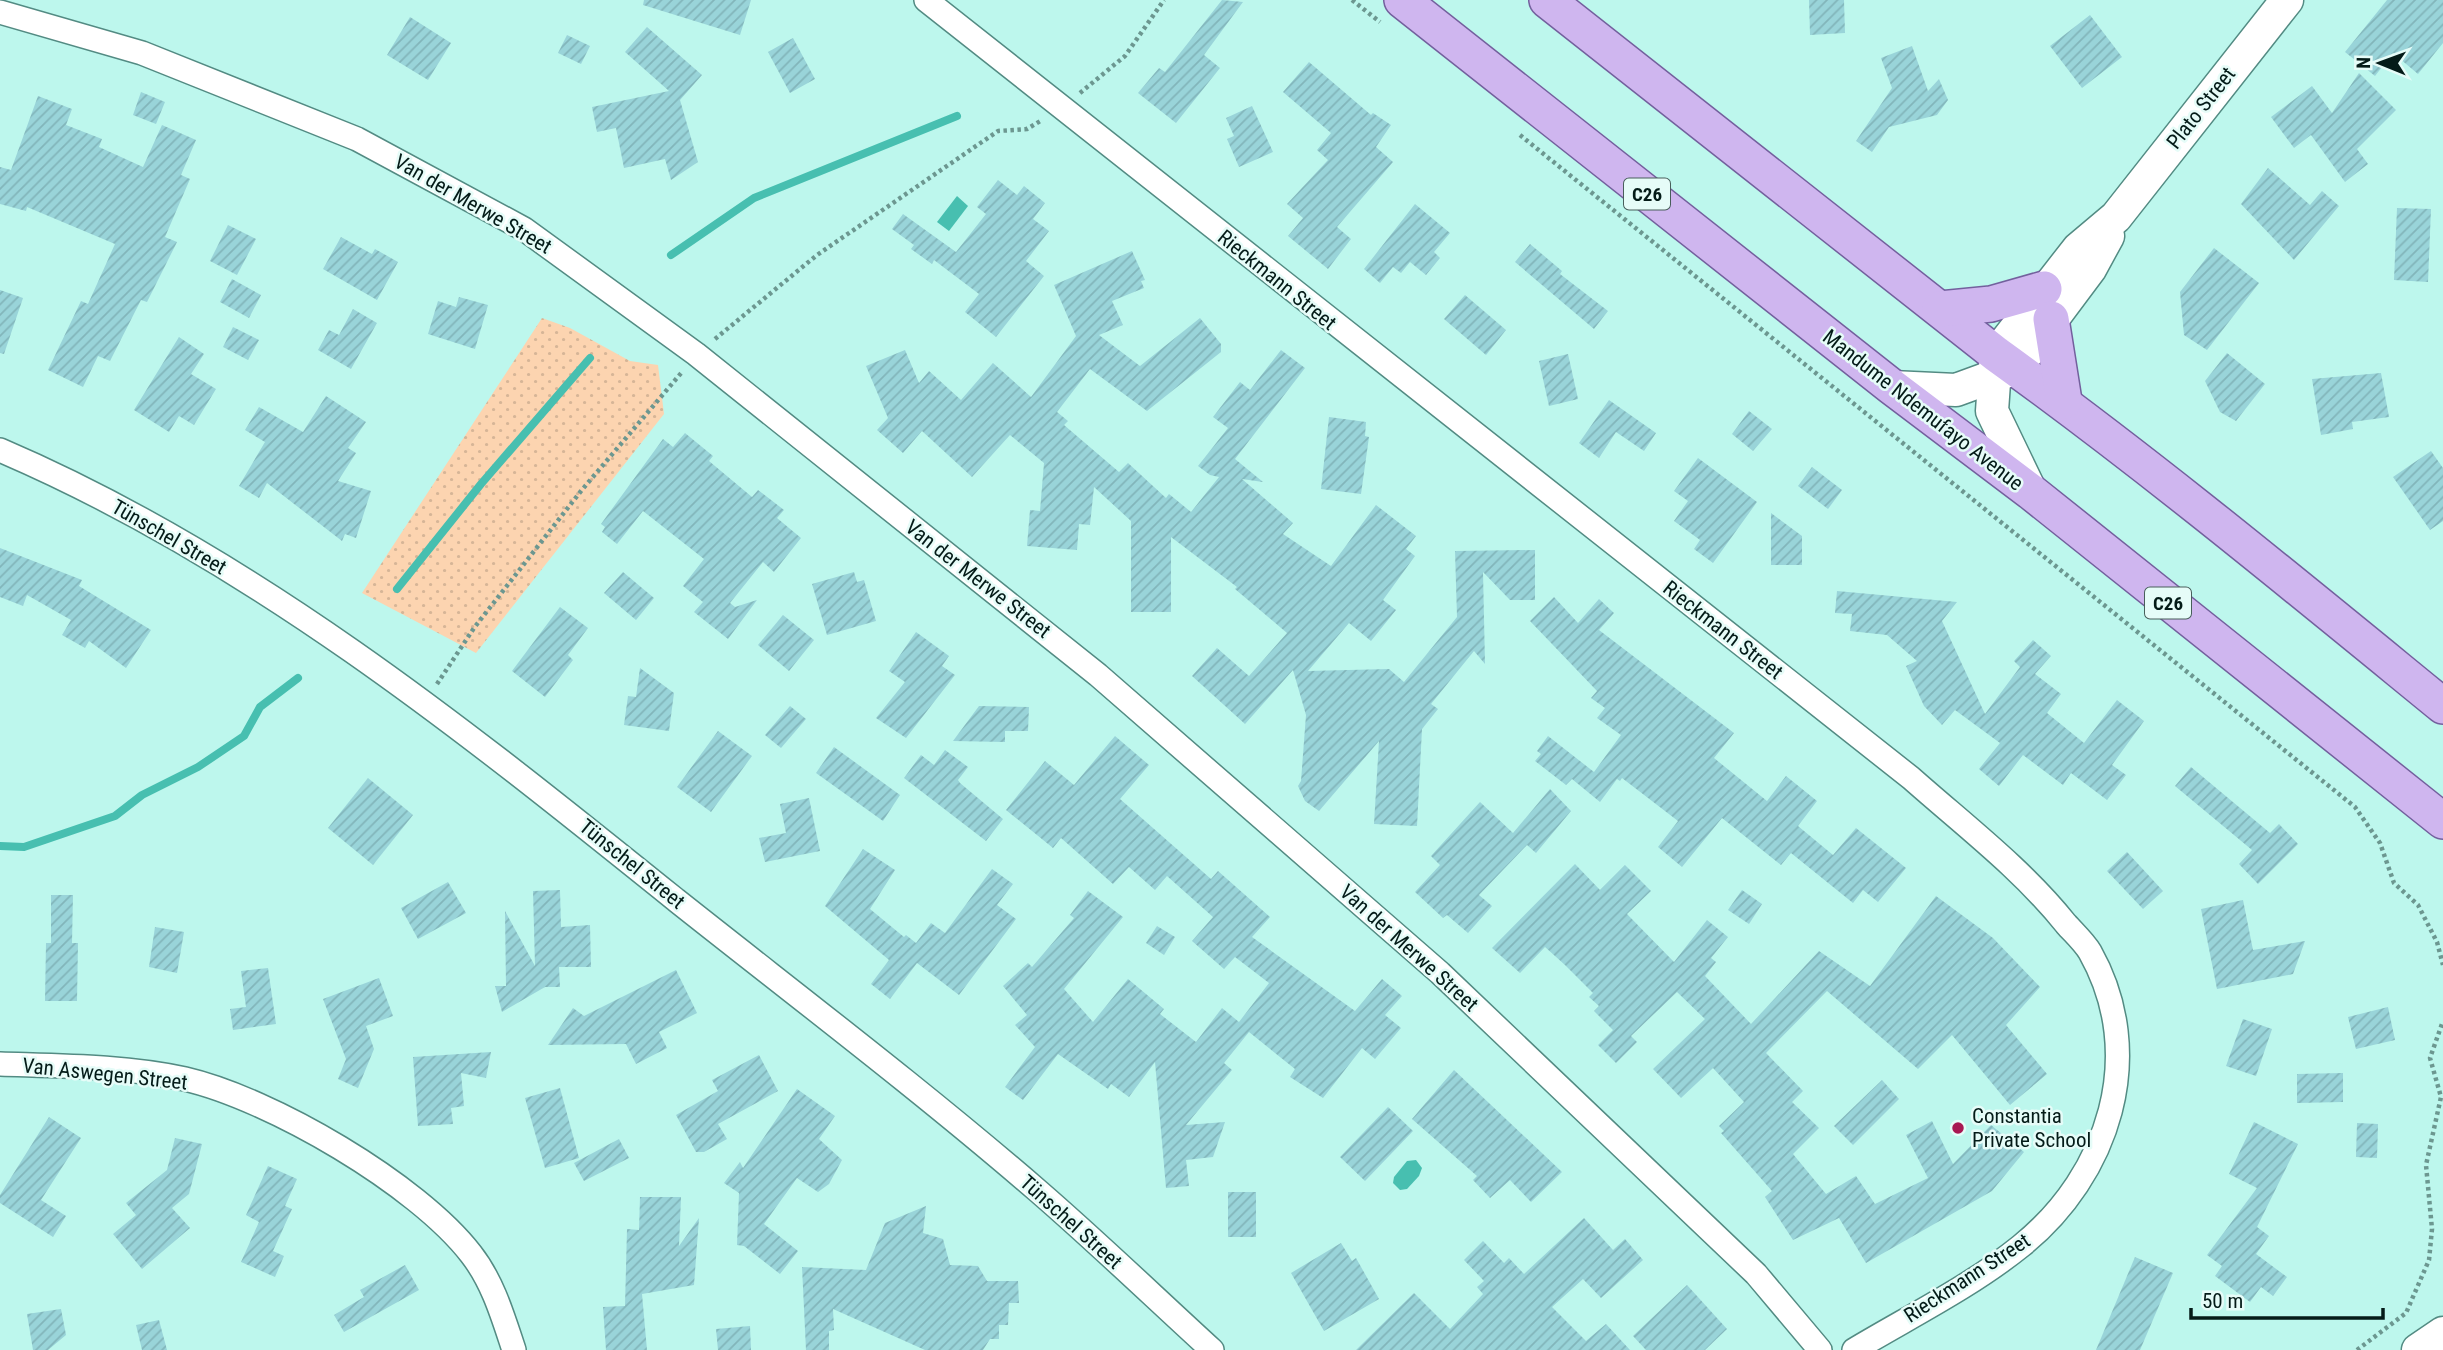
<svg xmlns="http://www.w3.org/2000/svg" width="2443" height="1350" font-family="'Roboto Condensed',sans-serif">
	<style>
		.grass { fill: url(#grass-dots) }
		.water { fill: #47bfb0 }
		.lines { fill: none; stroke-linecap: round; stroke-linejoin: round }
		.stream { stroke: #47bfb0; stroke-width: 8 }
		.building { fill: url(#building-hatch) }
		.street-casing { stroke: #538b83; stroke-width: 26 }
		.secondary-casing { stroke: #538b83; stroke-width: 35 }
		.primary-casing { stroke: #73609d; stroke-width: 38 }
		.path { stroke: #6c9790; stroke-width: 4.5; stroke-dasharray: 3.5 3.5; stroke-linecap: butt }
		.street { stroke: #fff; stroke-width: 23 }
		.secondary { stroke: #fff; stroke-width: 32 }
		.primary { stroke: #cfb6ef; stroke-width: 35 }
		.poi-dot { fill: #a81853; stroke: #e6fcf8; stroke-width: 2.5 }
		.labels { text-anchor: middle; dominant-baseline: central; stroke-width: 5; stroke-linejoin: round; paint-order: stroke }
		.shield { fill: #e6fcf8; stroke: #485e5b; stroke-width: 2 }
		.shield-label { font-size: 19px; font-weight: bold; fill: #041b18 }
		.street-label { font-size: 21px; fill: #041b18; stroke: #e6fcf8 }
		.poi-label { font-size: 21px; fill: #041b18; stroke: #e6fcf8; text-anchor: start }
	</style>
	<defs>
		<pattern id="grass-dots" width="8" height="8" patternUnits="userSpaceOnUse" patternTransform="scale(1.75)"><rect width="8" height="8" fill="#fcd4b0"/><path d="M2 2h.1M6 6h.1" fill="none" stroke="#d6b597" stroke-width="1.8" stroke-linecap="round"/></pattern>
		<pattern id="building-hatch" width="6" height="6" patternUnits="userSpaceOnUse" patternTransform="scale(1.75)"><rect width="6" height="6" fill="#99d4d9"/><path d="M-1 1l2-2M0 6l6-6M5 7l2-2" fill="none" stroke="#82b5ba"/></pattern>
	</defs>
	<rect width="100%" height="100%" fill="#bdf7ed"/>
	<!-- grass -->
	<path class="grass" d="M542,318L570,328L630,361L658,365L664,414L476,653L362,593Z"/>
	<!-- water -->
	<g class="water">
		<path d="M957,196L968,206L949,231L937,222Z"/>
		<path d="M1416,1160L1422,1168L1419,1176L1407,1189L1400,1190L1393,1183L1394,1177L1407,1161Z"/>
	</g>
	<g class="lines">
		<!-- stream -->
		<g class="stream">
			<path d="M671,255L754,198L957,116"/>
			<path d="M397,589L481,484L590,358"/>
			<path d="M0,846L24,847L115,816L142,795L198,767L244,736L260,707L298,678"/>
		</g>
	</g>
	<!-- building -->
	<g class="building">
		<path d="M644,0H751L740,35L643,5Z"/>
		<path d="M1222,0L1243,2L1204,55L1220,68L1176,123L1138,93L1159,68L1165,72Z"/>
		<path d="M1809,0H1844L1845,33L1810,35Z"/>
		<path d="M2387,0H2443V43L2418,74L2393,53L2375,76L2345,52Z"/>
		<path d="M2090,15L2122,57L2082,88L2050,46Z"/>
		<path d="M410,17L451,43L428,80L387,55Z"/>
		<path d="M647,27L702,75L680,100L698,162L671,180L665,159L624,168L616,128L597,132L592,107L669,91L625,52Z"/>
		<path d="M567,35L590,46L581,64L558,53Z"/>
		<path d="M793,38L815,79L790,93L768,52Z"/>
		<path d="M1912,46L1928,91L1939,79L1948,100L1937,115L1889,127L1872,152L1856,141L1892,88L1881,58Z"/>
		<path d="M1309,62L1371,115L1373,113L1391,125L1376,147L1393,162L1337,227L1351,239L1328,269L1288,236L1303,218L1287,204L1328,160L1317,150L1331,133L1283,92Z"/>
		<path d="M2359,73L2396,110L2357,149L2368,164L2345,182L2311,135L2294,148L2271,117L2312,86L2332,113Z"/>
		<path d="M141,92L165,102L156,124L133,115Z"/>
		<path d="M38,96L72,109L66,125L102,139L99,147L143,167L162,125L196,140L181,175L190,179L165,237L177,242L147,302L141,300L110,361L98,356L83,387L48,370L81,301L88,304L115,244L27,207L26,211L0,204V167L11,170Z"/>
		<path d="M1252,106L1273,152L1239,167L1227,139L1234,136L1226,118Z"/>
		<path d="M2268,168L2310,205L2322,191L2339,206L2294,260L2241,204Z"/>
		<path d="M998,180L1017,195L1024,186L1045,203L1033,219L1049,231L1026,261L1044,276L996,337L965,312L979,294L934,260L932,264L911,249L914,245L892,229L903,214L956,252L986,214L977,207Z"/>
		<path d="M1415,204L1450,233L1434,252L1440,258L1426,275L1410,262L1401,273L1393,267L1380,283L1364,269Z"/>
		<path d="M2397,208L2431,209L2428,282L2394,280Z"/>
		<path d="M228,225L256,239L237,275L210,261Z"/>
		<path d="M341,237L372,254L375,249L398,262L377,300L323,269Z"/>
		<path d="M1530,244L1562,271L1560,274L1608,311L1594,329L1515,262Z"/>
		<path d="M2214,248L2259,283L2207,350L2184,335L2180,292Z"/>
		<path d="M1132,251L1145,280L1141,281L1144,288L1112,301L1123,325L1099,335L1140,366L1200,318L1221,344V352L1147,411L1090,369L1057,412L1068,421L1064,425L1119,472L1128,463L1166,498L1169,494L1191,512L1219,477L1210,475L1198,466L1228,428L1213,417L1240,382L1250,390L1281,350L1305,368L1235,459L1263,482L1242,479L1293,523L1283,534L1331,566L1376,505L1416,536L1406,549L1415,556L1383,600L1396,610L1371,641L1349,623L1308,671L1389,669L1404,682L1457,617L1455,551L1535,550V600H1510L1483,572L1485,664L1474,651L1431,704L1438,709L1422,729L1417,826L1374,824L1379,741L1319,811L1305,801L1298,786L1301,781L1306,715L1293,670L1245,724L1192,676L1217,648L1249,676L1287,633L1235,589L1237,587L1171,537V612H1131V521L1094,487L1090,525L1079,524L1077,550L1027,546L1030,510L1040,511L1044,463L1010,435L972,477L922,431L903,453L877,430L888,418L866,366L905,350L919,383L929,371L961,400L993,363L1031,397L1076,336L1054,285Z"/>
		<path d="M232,279L261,295L249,318L220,302Z"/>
		<path d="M0,290L23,298L4,354L0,353Z"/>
		<path d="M1465,295L1506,330L1486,355L1444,319Z"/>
		<path d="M459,297L488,305L475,349L428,334L438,301L456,307Z"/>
		<path d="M353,309L377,323L351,369L318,350L329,330L339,335Z"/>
		<path d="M233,327L259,340L248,360L223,347Z"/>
		<path d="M179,337L204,354L191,374L216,389L194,425L179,416L169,432L134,410Z"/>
		<path d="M2227,353L2265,384L2236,421L2220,412L2205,381Z"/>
		<path d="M1568,354L1578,399L1549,406L1539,361Z"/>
		<path d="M2381,373L2389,417L2352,422L2353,429L2321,435L2312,379Z"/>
		<path d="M326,396L366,422L348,448L356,453L338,481L371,491L356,538L345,534L342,541L267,483L259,498L239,486L265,442L245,430L259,407L303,432Z"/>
		<path d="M1609,400L1656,433L1644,451L1616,432L1599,458L1579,443Z"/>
		<path d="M1749,411L1772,429L1753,451L1732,434Z"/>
		<path d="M1329,417L1366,422L1365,436L1369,437L1361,494L1321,489Z"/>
		<path d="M685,433L713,456L709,461L752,497L758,490L784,510L777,518L801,538L774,572L763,562L730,603L735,607L757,600L728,639L694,612L703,602L683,586L704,559L643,511L617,544L602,532L605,527L601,524L663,439L673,447Z"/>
		<path d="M2431,451L2443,468V521L2430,530L2393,477Z"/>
		<path d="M1698,458L1757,502L1713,563L1694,549L1700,540L1674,521L1688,501L1674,491Z"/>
		<path d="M1812,467L1842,490L1828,509L1798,486Z"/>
		<path d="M1771,513L1802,536V565H1771Z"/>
		<path d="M0,548L82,580L79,586L151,630L126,668L89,641L85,648L62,635L71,620L27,595L23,606L0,597Z"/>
		<path d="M623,572L654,598L636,620L604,593Z"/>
		<path d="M854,572L857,582L864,580L876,621L827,635L812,584Z"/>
		<path d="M1837,591L1957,602L1942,621L1985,714L2020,667L2014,661L2033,640L2051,656L2035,674L2061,694L2047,713L2084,743L2117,700L2144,721L2112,765L2126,775L2107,800L2071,773L2063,785L2023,755L1999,786L1979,769L2000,743L1955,710L1942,725L1924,706L1906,666L1917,661L1887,635L1850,631L1852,614L1835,613Z"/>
		<path d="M1554,597L1578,623L1599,599L1614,613L1599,630L1734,733L1714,758L1767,801L1786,776L1817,801L1798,826L1833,855L1856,828L1906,868L1878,902L1863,890L1853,903L1791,853L1781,865L1722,818L1682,867L1658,847L1678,821L1622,778L1620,781L1617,779L1600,802L1572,779L1566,785L1535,761L1541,754L1537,751L1548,736L1594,772L1621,735L1597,718L1605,708L1591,698L1597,691L1530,621Z"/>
		<path d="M560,607L588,628L568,655L573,660L545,697L512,671Z"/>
		<path d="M783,615L814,640L789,671L758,645Z"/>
		<path d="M916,632L949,656L942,666L955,675L906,738L876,718L905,682L889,671Z"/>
		<path d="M640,668L674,693L669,731L624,725L628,696L636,697Z"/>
		<path d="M790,706L806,719L781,748L765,735Z"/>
		<path d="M979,706L1029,707L1028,731H1005V742L953,741Z"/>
		<path d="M718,731L752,756L711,812L677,787Z"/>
		<path d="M1115,736L1149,765L1120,799L1211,879L1218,871L1270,917L1252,937L1355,1011L1382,979L1402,996L1385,1015L1401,1028L1375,1059L1362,1048L1323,1098L1290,1077L1295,1069L1249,1032L1224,1063L1232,1070L1186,1125L1225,1122L1213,1157L1186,1160L1189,1186L1166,1188L1155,1062L1129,1097L1111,1084L1108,1089L1058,1054L1023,1100L1005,1087L1035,1047L1015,1025L1027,1015L1003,986L1028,963L1032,967L1074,918L1070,915L1088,891L1123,917L1064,989L1093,1022L1128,979L1164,1009L1160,1014L1196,1042L1222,1008L1239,1022L1269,983L1235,957L1224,969L1192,941L1213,917L1167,876L1155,890L1129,867L1113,884L1061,838L1053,848L1006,810L1045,761L1074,785Z"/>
		<path d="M834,747L900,795L883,821L816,773Z"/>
		<path d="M945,750L968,767L958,780L960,783L1003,819L986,841L904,778L921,755L934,765Z"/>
		<path d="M2191,767L2270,833L2279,824L2298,844L2258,884L2239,864L2252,850L2175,786Z"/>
		<path d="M368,778L413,815L373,865L328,828Z"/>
		<path d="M1550,789L1571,811L1536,853L1527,845L1479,895L1492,906L1468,933L1447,915L1443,918L1415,892L1440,865L1431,856L1480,802L1513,833Z"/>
		<path d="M809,798L820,851L765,862L759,838L786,833L780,804Z"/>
		<path d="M863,849L895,870L870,909L904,937L906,935L916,943L931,923L945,933L992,869L1013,884L997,905L1016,919L959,995L917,963L890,999L871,984L889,960L825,906Z"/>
		<path d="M2127,852L2163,891L2143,909L2107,871Z"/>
		<path d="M1575,864L1600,890L1625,865L1651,891L1627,914L1674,962L1707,920L1728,937L1711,958L1716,962L1705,976L1751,1024L1819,951L1870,986L1936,896L1993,938L2040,987L2006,1025L2047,1074L2010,1105L1952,1035L1918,1069L1827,991L1766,1053L1803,1091L1792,1102L1819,1128L1793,1154L1826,1194L1856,1176L1875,1204L1928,1178L1906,1135L1932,1121L1953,1164L1991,1125L2024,1152L1992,1191L1866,1263L1839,1218L1793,1240L1765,1197L1772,1191L1721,1133L1724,1131L1719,1126L1744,1102L1713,1068L1681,1098L1653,1069L1705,1019L1677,992L1631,1036L1637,1042L1616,1063L1598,1045L1613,1030L1594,1011L1599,1006L1589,997L1593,993L1565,965L1545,947L1520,973L1492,948Z"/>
		<path d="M448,882L466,913L418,939L401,908Z"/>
		<path d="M560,890L561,927L590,925L591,967H559L560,987H545L502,1012L495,986H506L505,911L535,966L533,891Z"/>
		<path d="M1742,890L1762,904L1749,924L1728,910Z"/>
		<path d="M51,895H73L72,943H78L77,1001H45L46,943H51Z"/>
		<path d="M2243,900L2253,950L2305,941L2293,974L2217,989L2201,909Z"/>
		<path d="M1157,926L1175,937L1164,955L1146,943Z"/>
		<path d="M155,927L184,932L177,973L149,967Z"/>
		<path d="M268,968L276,1024L233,1030L230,1009L246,1007L241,971Z"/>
		<path d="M676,970L697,1013L659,1032L667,1048L636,1064L626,1044L548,1045L573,1008L584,1016Z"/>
		<path d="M379,978L393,1016L366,1026L374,1049L358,1088L338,1079L346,1059L323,999Z"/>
		<path d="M2388,1007L2395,1040L2356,1049L2348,1017Z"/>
		<path d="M2243,1019L2272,1029L2256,1076L2226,1066Z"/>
		<path d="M491,1052L486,1078L461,1073L464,1106L451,1108L453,1124L418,1126L413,1057Z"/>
		<path d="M759,1055L778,1091L718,1124L727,1139L704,1152H696L676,1115L718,1091L712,1080Z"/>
		<path d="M1454,1070L1562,1172L1531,1202L1510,1180L1490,1198L1473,1180L1477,1176L1412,1119Z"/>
		<path d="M2343,1073V1102L2297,1103V1074Z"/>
		<path d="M1882,1080L1899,1099L1853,1145L1834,1126Z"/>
		<path d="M560,1088L579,1158L545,1168L525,1098Z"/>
		<path d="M797,1089L835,1116L819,1139L842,1160L829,1184L818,1192L797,1178L764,1224L798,1251L780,1274L744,1246L737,1245L739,1193L724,1183L740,1162L743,1168Z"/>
		<path d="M1388,1107L1413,1131L1365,1181L1340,1157Z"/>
		<path d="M49,1117L81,1138L41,1200L66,1216L53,1237L0,1203V1195Z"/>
		<path d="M2254,1122L2298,1144L2257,1227L2269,1236L2256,1254L2287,1277L2273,1296L2261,1287L2250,1302L2215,1276L2222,1266L2207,1255L2257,1188L2229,1174Z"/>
		<path d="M2357,1123L2378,1124L2377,1158L2356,1157Z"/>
		<path d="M175,1138L202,1144L189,1194L172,1208L190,1228L142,1269L113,1234L136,1215L126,1203L167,1170Z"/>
		<path d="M619,1139L629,1158L584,1181L574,1163Z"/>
		<path d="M268,1166L297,1179L285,1206L292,1209L273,1251L284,1256L275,1277L241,1262L259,1222L246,1215Z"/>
		<rect x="1228" y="1192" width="28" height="45"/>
		<path d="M640,1197H681L679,1246L699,1218L694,1285L642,1294L647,1350H606L603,1307L625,1306L627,1229L639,1230Z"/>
		<path d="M926,1206L923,1233L943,1239L950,1265L978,1266L987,1281H1018L1019,1303H1009L1008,1325H999V1339H990L983,1350H925L833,1309L834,1330L829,1331V1350H806L802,1267L866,1270L885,1223Z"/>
		<path d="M1584,1218L1613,1250L1625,1239L1643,1260L1601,1298L1583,1279L1552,1307L1586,1341L1606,1324L1630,1350H1356L1414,1293L1450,1329L1483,1294L1477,1287L1484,1281L1464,1260L1483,1241L1504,1263L1509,1258L1524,1274Z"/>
		<path d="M1341,1243L1352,1261L1356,1258L1379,1299L1324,1331L1291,1273Z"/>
		<path d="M2135,1257L2173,1273L2140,1350H2096Z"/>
		<path d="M405,1265L419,1290L344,1332L334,1315L364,1297L360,1290Z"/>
		<path d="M1687,1285L1727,1329L1705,1350H1646L1633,1336Z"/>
		<path d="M61,1309L66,1335L48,1350H33L27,1314Z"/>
		<path d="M159,1320L167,1350H142L136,1325Z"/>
		<path d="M750,1326L751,1350H718L716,1329Z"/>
	</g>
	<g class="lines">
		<!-- street casing -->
		<g class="street-casing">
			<g id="street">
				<path d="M926,0L1911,778C1964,825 2022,869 2066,924C2074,933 2084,942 2090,952C2148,1055 2109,1175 2021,1246C1970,1287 1909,1317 1854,1350"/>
				<path d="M0,12L142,53L357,139L524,229L696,354L1098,675L1440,973L1756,1274L1820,1350"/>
				<path d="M0,450C250,557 466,731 676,900C797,996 921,1090 1038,1191C1097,1242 1154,1297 1212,1350"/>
				<path d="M0,1064C60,1066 126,1066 185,1079C271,1099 417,1184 471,1254C493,1282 503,1317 514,1350"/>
			</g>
		</g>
		<!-- secondary casing -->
		<g class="secondary-casing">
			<g id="secondary">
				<path d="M1892,387L1956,390L2016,368L2090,269L2108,236"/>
				<path d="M2031,492L1992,411L1996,354L2078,249L2116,217L2287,0"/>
				<path d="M2418,1350L2443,1333"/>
			</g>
		</g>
		<!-- primary casing -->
		<g class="primary-casing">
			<g id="primary">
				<path d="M1402,0L1892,387L2031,492L2443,821"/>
				<path d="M1547,0L1996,354C2150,465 2296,586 2443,706"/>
				<path d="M1940,309L1991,304L2044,289"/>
				<path d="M2051,319L2064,401"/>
			</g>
		</g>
		<!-- path -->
		<g class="path">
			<path d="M1352,0L1380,22"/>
			<path d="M1080,93L1125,56L1164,0"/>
			<path d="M1520,135L2355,807L2380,843L2394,883L2418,905L2437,942L2443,965"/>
			<path d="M715,339L817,255L998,131L1027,129L1042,120"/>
			<path d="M437,684L474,628L581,491L682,372"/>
			<path d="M2357,1350L2406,1313L2429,1260L2432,1229L2426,1165L2441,1097L2430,1058L2443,1021"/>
		</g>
		<!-- street -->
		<use href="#street" class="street"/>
		<!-- secondary -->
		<use href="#secondary" class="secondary"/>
		<!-- primary -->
		<use href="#primary" class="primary"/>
	</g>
	<!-- markers -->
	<circle class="poi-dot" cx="1958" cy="1128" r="7"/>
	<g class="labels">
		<!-- shield labels -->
		<g class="shield">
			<rect x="1624" y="178.5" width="46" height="31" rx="5"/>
			<rect x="2145" y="587.5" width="46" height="31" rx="5"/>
		</g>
		<g class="shield-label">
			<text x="1647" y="194">C26</text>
			<text x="2168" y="603">C26</text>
		</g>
		<!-- street labels -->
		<g class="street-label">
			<text transform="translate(2201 108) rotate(-52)">Plato Street</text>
			<text transform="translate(473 204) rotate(30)">Van der Merwe Street</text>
			<text transform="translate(1277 280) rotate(39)">Rieckmann Street</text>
			<text transform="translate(1923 410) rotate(38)">Mandume Ndemufayo Avenue</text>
			<text transform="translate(169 537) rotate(30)">Tünschel Street</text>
			<text transform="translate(978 579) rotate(38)">Van der Merwe Street</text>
			<text transform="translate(1723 630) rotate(38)">Rieckmann Street</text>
			<text transform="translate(632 864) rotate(39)">Tünschel Street</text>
			<text transform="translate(1409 948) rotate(42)">Van der Merwe Street</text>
			<text transform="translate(105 1074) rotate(6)">Van Aswegen Street</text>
			<text transform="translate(1071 1222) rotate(42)">Tünschel Street</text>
			<text transform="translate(1967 1278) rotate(-33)">Rieckmann Street</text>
		</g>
		<!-- poi labels -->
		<g class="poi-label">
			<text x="1972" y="1116">Constantia<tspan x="1972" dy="24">Private School</tspan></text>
		</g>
	</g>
	<!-- north arrow -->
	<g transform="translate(2380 63) rotate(271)" stroke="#e6fcf8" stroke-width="5" paint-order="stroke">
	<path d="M0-5L12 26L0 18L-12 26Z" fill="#041b18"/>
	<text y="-10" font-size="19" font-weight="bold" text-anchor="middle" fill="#041b18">N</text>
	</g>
	<!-- scale -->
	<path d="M2191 1308v10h192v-10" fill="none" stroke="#041b18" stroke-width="3.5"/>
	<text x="2202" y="1308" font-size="21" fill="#041b18" stroke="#e6fcf8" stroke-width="5" paint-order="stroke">50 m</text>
</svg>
